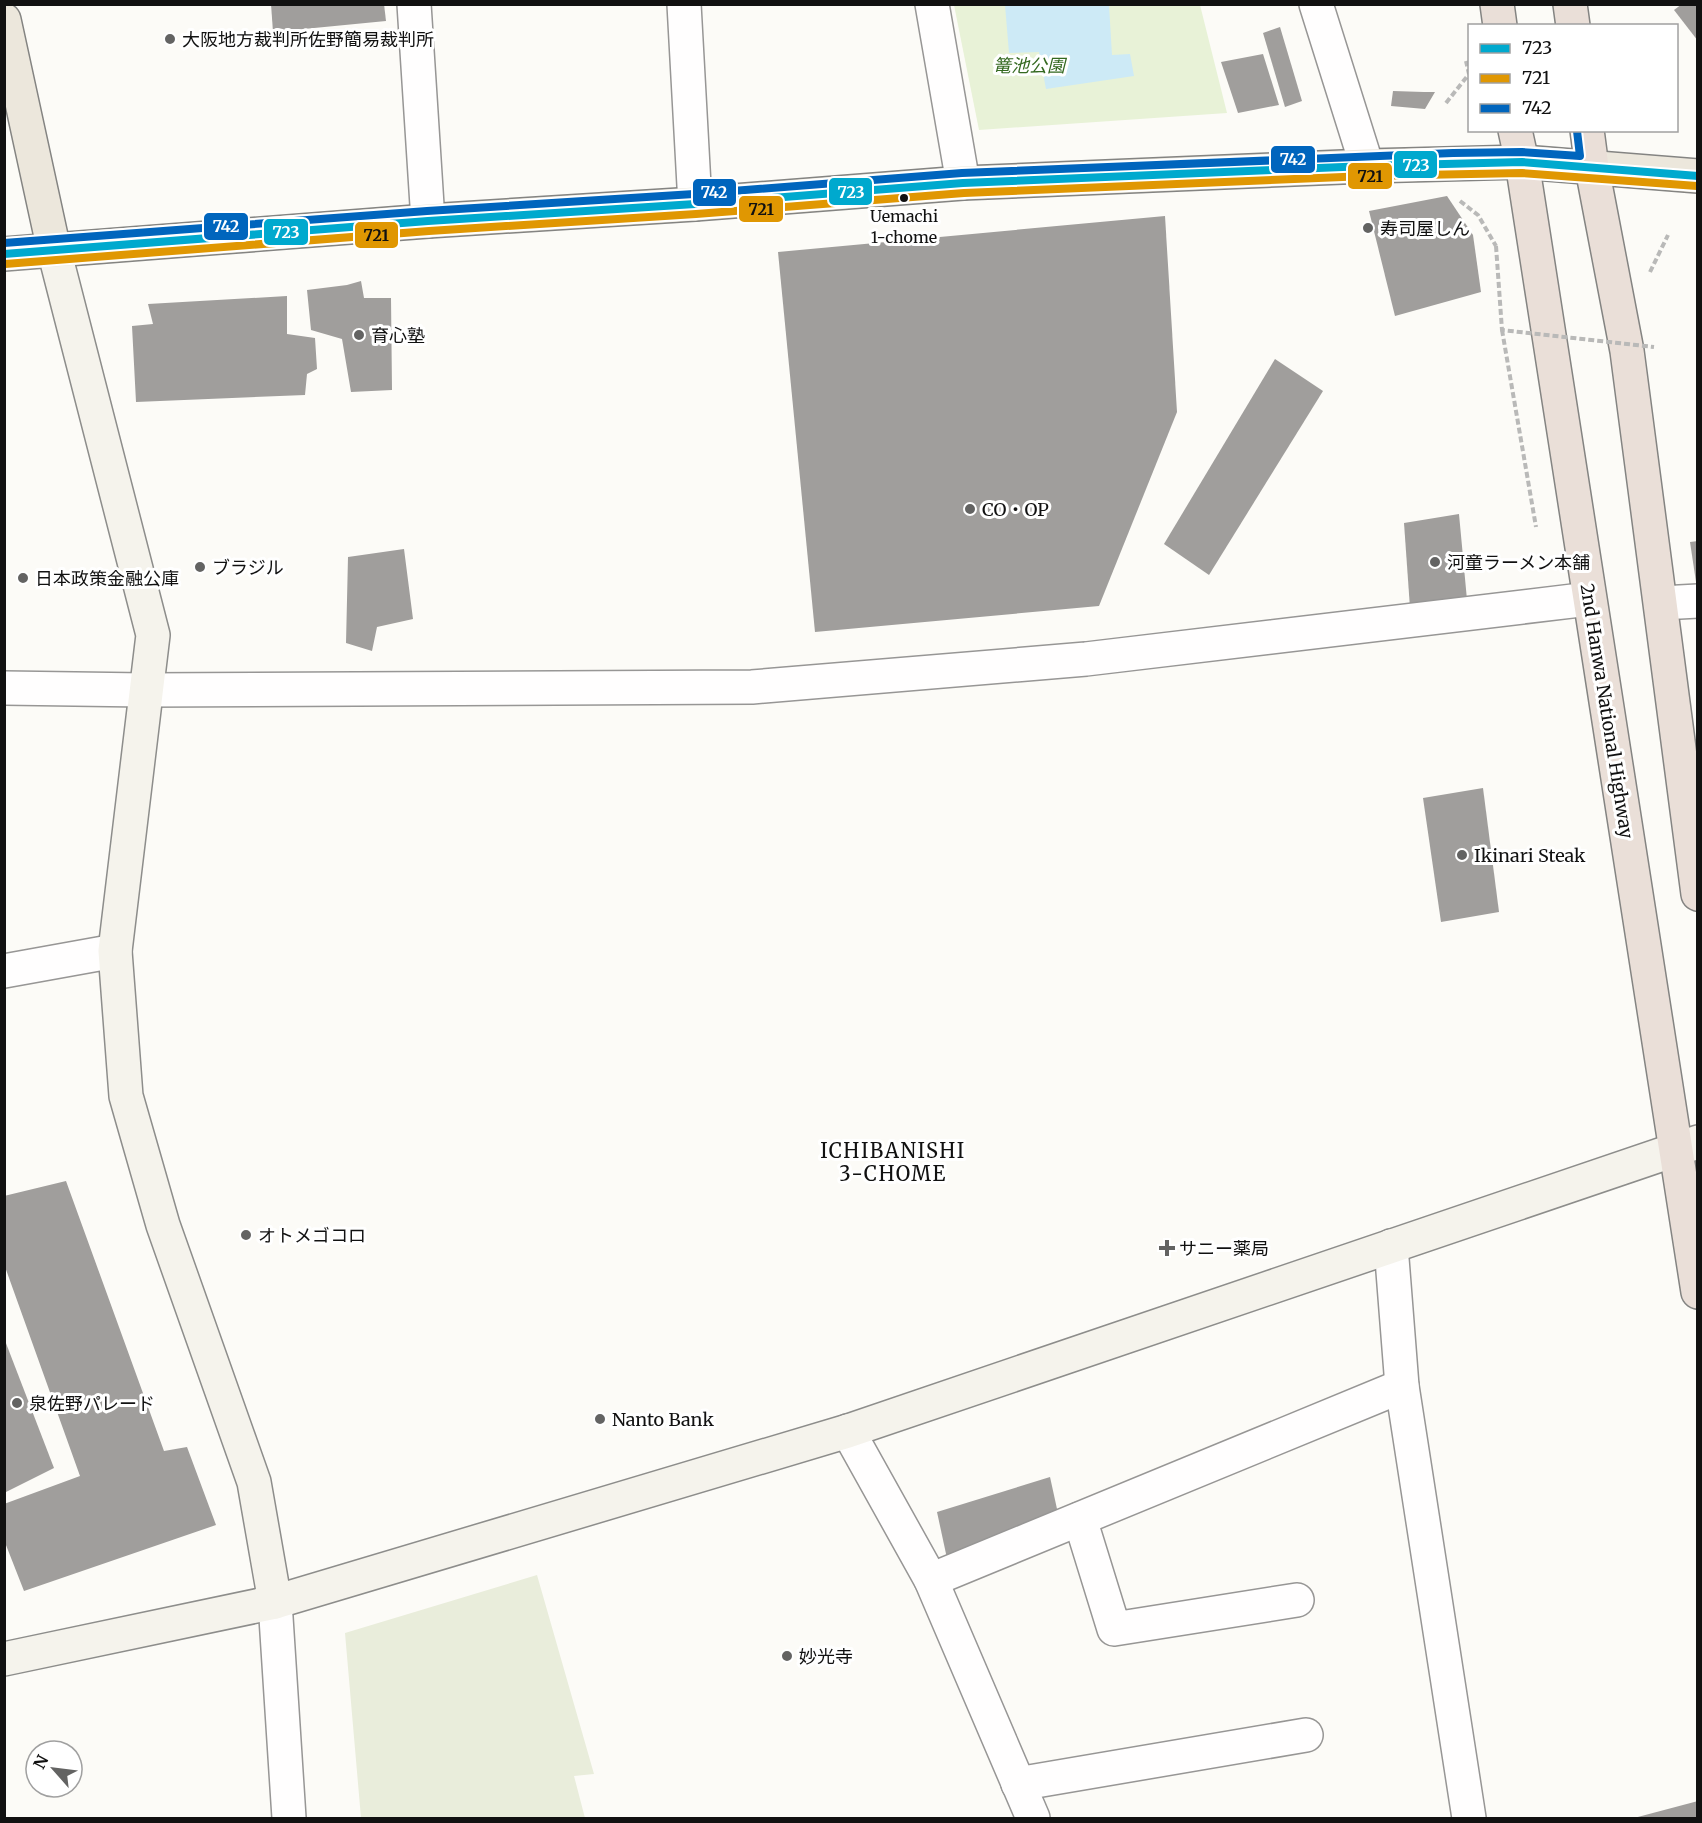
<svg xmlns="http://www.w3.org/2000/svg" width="1702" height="1823" font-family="Merriweather,'Noto Sans JP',serif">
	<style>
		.green { fill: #e8f2d7 }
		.cemetery { fill: #e9eddb }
		.water { fill: #cdeaf6 }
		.building { fill: #a09e9c }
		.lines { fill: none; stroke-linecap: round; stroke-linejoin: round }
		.street-casing { stroke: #979695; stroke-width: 36 }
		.secondary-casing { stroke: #8d8d8b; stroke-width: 36 }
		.primary-casing { stroke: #848482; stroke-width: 36 }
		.highway-casing { stroke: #848482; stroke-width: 36 }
		.path { stroke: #b9b9b8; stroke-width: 4; stroke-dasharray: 6 3; stroke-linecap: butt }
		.street { stroke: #fffefe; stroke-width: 33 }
		.secondary { stroke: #f5f3ec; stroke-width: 33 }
		.primary { stroke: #ece7dc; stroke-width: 33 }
		.highway { stroke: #eadfd8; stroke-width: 33 }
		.path-bridge { stroke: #b9b9b8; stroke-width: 4; stroke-dasharray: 6 3; stroke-linecap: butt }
		.bus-1-casing { stroke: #fff; stroke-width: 12 }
		.bus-2-casing { stroke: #fff; stroke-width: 12 }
		.bus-3-casing { stroke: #fff; stroke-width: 12 }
		.bus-1 { stroke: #00a9ce; stroke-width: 8 }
		.bus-2 { stroke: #e09702; stroke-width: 8 }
		.bus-3 { stroke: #0065bd; stroke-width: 8 }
		.poi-dot { fill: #636362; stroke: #fff; stroke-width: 2 }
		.bus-dot { fill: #111; stroke: #fff; stroke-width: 2 }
		.labels { text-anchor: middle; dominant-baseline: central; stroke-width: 6; stroke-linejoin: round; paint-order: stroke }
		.bus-label { font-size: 16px; fill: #111; stroke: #fff }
		.poi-label { font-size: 18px; fill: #111; stroke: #fff; text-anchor: start }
		.park-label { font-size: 18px; font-style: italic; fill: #346920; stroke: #fff }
		.street-label { font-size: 18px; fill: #111; stroke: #fff }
		.neighbourhood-label { font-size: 20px; letter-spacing: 1.5px; fill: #111; stroke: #fff }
		.line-badge { stroke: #fff; stroke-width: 2 }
		.badge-label { font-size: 16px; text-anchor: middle; font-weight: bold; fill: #fff }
		.pale-badge-label { font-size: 16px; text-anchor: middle; font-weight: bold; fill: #111 }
	</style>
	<rect width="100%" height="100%" fill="#fcfbf7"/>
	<!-- green -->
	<path class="green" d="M954,5H1200L1227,113L979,130Z"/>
	<!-- cemetery -->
	<path class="cemetery" d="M537,1575L594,1774L574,1776L585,1818H361L345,1633Z"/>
	<!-- water -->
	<path class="water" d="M1005,5H1109L1112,55L1130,54L1134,76L1046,89L1039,52L1009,53Z"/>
	<!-- building -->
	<g class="building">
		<path d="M271,4H384L386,21L273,32Z"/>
		<path d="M1682,4H1698V41L1674,10Z"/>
		<path d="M1280,27L1302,101L1285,107L1263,33Z"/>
		<path d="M1263,54L1279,105L1238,113L1221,62Z"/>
		<path d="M1393,91L1424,92H1435L1425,109L1391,106Z"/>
		<path d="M1447,196L1473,235L1481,292L1395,316L1369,211Z"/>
		<path d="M1165,216L1177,412L1099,606L815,632L778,252Z"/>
		<path d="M361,281L364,298H391L392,390L351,392L342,339L311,330L307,290L347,285Z"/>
		<path d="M287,296V334L315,338L317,369L307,374L305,395L136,402L132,326L153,324L148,304Z"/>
		<path d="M1275,359L1323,391L1209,575L1164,544Z"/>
		<path d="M1459,514L1467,600L1410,608L1404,523Z"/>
		<path d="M1698,541V582H1696L1690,542Z"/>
		<path d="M404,549L413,619L377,627L372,651L346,643L348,557Z"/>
		<path d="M1483,788L1499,912L1441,922L1423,798Z"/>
		<path d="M66,1181L164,1451L187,1447L216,1525L24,1591L4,1540V1504L80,1476L4,1264V1196Z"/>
		<path d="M4,1338L54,1468L4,1493Z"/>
		<path d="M1050,1477L1059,1518L948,1563L937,1512Z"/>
		<path d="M1698,1801V1818H1634Z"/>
	</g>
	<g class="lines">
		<!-- street casing -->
		<g class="street-casing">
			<g id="street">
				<path d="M414,4L428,221"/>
				<path d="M684,4L695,204"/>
				<path d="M932,4L963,183"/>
				<path d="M1316,4L1367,166"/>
				<path d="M1661,603L1698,601"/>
				<path d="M4,688L145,690L752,687L1086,659L1589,599"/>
				<path d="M4,971L115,951"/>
				<path d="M1391,1246L1402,1386L1469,1818"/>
				<path d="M848,1431L931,1580L1033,1818"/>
				<path d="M1080,1519L1114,1629L1297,1600"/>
				<path d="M931,1580L1402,1386"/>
				<path d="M275,1602L289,1818"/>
				<path d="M1018,1784L1306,1735"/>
			</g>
		</g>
		<!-- secondary casing -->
		<g class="secondary-casing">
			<g id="secondary">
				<path d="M4,254L54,250L153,635L115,951L126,1096L163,1225L254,1482L275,1602"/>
				<path d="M4,1659L275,1602L848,1431L1698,1142"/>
			</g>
		</g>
		<!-- primary casing -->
		<g class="primary-casing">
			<path id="primary" d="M4,20L54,250L428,221L695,204L963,183L1367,166L1522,162L1698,176"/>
		</g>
		<!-- highway casing -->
		<g class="highway-casing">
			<g id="highway">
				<path d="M1497,4L1500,26"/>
				<path d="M1570,4L1573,26"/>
				<path d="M1515,130L1522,162L1698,1292"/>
				<path d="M1587,130L1592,168L1627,351L1698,894"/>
			</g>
		</g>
		<!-- path -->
		<g class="path">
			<path d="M1446,103L1469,74L1466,61"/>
			<path d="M1460,201L1478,215L1496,246"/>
			<path d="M1650,272L1668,235"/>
			<path d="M1502,330L1536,527"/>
		</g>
		<!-- street -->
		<use href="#street" class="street"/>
		<!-- secondary -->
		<use href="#secondary" class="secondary"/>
		<!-- primary -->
		<use href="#primary" class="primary"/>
		<!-- highway -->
		<use href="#highway" class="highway"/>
		<!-- path-bridge -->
		<path class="path-bridge" d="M1496,246L1502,330L1654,347"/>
		<!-- bus-1 casing -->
		<g class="bus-1-casing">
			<path id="bus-1" d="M4,254L428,221L695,204L963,183L1367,166L1522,162L1698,176"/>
		</g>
		<!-- bus-2 casing -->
		<g class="bus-2-casing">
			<path id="bus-2" d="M5,264L429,231L696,214L964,193L1367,176L1522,173L1697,186"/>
		</g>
		<!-- bus-3 casing -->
		<g class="bus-3-casing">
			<path id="bus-3" d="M4,243L427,211L694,194L962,173L1453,153L1522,152L1580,156L1577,131"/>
		</g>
		<!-- bus-1 -->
		<use href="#bus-1" class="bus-1"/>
		<!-- bus-2 -->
		<use href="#bus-2" class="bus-2"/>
		<!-- bus-3 -->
		<use href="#bus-3" class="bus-3"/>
	</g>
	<!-- markers -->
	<g class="poi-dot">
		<circle cx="170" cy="39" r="6"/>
		<circle cx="1368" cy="228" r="6"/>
		<circle cx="359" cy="335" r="6"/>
		<circle cx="970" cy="509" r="6"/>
		<circle cx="1435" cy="562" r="6"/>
		<circle cx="200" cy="567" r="6"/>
		<circle cx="23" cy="578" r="6"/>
		<circle cx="1462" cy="855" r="6"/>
		<circle cx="246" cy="1235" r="6"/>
		<path d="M1164 1239h6v6h6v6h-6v6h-6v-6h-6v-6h6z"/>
		<circle cx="17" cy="1403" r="6"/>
		<circle cx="600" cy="1419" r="6"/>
		<circle cx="787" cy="1656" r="6"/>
	</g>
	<circle class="bus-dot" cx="904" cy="198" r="5"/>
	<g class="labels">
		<!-- bus labels -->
		<g class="bus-label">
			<text x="904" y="216">Uemachi<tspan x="904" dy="21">1-chome</tspan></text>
		</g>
		<!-- poi labels -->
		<g class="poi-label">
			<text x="182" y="39">大阪地方裁判所佐野簡易裁判所</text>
			<text x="1380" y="228">寿司屋しん</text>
			<text x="371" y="335">育心塾</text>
			<text x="982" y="509">CO・OP</text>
			<text x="1447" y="562">河童ラーメン本舗</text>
			<text x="212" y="567">ブラジル</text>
			<text x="35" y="578">日本政策金融公庫</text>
			<text x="1474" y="855">Ikinari Steak</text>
			<text x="258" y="1235">オトメゴコロ</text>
			<text x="1179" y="1248">サニー薬局</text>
			<text x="29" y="1403">泉佐野パレード</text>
			<text x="612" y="1419">Nanto Bank</text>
			<text x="799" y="1656">妙光寺</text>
		</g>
		<!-- park labels -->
		<g class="park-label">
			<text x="1029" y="65">篭池公園</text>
		</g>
		<!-- street labels -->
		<g class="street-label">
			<text transform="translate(1607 711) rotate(81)">2nd Hanwa National Highway</text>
		</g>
		<!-- neighbourhood labels -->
		<g class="neighbourhood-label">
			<text x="893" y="1150">ICHIBANISHI<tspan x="893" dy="23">3-CHOME</tspan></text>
		</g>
	</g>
	<g class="line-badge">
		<rect x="1270" y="145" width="46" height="29" rx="6" fill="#0065bd"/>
		<rect x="1393" y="150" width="45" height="29" rx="6" fill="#00a9ce"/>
		<rect x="1347" y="162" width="46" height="28" rx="6" fill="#e09702"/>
		<rect x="828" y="177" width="45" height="29" rx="6" fill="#00a9ce"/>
		<rect x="692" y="178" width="45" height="29" rx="6" fill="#0065bd"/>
		<rect x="738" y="195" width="46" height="28" rx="6" fill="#e09702"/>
		<rect x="203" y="212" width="46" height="29" rx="6" fill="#0065bd"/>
		<rect x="263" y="218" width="46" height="28" rx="6" fill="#00a9ce"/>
		<rect x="354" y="221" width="45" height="28" rx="6" fill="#e09702"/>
	</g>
	<g class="badge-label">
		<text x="1293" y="165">742</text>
		<text x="1416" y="171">723</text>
		<text x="851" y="198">723</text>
		<text x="714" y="198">742</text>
		<text x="226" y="232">742</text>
		<text x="286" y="238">723</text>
	</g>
	<g class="pale-badge-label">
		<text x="1370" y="182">721</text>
		<text x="761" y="215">721</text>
		<text x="376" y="241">721</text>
	</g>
	<!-- border -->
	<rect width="1702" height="1823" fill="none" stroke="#111111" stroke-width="12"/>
	<!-- legend -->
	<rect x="1468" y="24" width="210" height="108" fill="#ffffff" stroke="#a0a0a0" stroke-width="1.5"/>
	<rect x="1480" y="44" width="30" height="9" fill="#00a9ce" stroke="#a0a0a0" stroke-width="1.5"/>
	<text x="1522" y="54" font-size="18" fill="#111111">723</text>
	<rect x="1480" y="74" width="30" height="9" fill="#e09702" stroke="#a0a0a0" stroke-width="1.5"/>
	<text x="1522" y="84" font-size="18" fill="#111111">721</text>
	<rect x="1480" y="104" width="30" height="9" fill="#0065bd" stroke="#a0a0a0" stroke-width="1.5"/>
	<text x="1522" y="114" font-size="18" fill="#111111">742</text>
	<!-- north arrow -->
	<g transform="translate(54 1769) rotate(298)"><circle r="28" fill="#ffffff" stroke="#a0a0a0" stroke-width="1.5"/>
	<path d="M0-4.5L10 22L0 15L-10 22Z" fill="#636362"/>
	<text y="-9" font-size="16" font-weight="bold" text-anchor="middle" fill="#111111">N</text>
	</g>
</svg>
